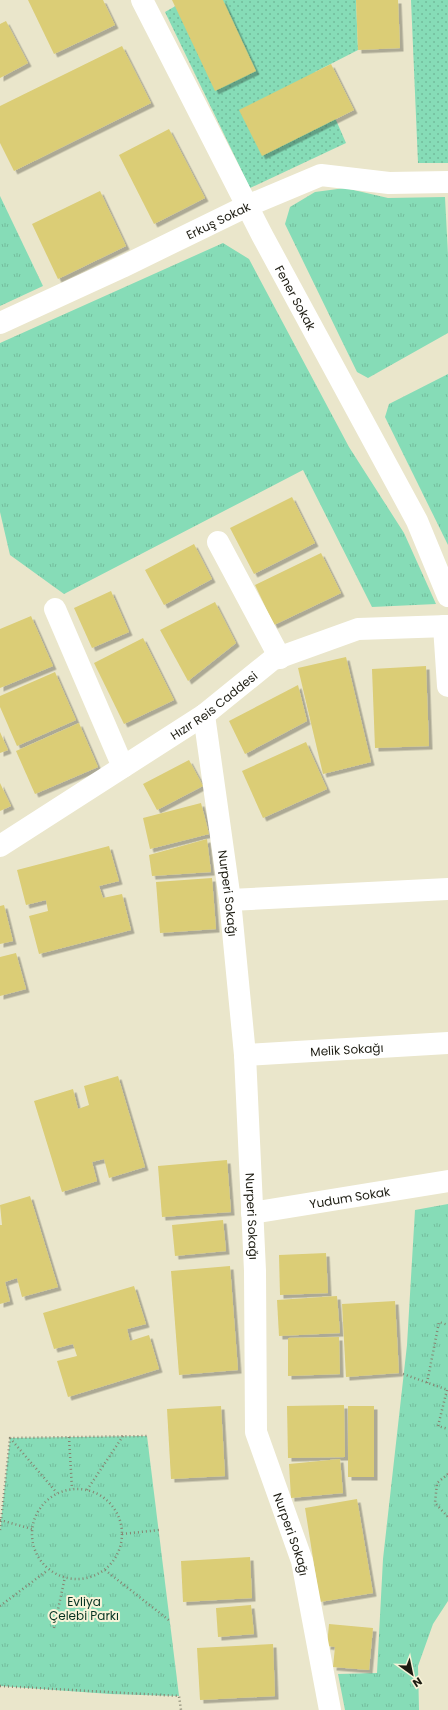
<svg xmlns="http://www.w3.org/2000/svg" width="448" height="1710" font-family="Poppins,sans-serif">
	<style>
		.grass { fill: url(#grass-tufts) }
		.garden { fill: url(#garden-dots) }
		.building { fill: #dbcd76; filter: url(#shadow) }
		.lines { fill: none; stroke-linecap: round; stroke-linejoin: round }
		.path { stroke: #868471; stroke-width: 2.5; stroke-dasharray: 1 3; stroke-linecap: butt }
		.street { stroke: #fff; stroke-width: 22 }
		.secondary { stroke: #fff; stroke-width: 22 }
		.labels { text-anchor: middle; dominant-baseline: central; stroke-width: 4; stroke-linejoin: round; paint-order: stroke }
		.street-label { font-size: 12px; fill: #1c1b11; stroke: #f7f3d8 }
		.park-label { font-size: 12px; fill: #053222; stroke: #f7f3d8 }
	</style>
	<defs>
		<pattern id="grass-tufts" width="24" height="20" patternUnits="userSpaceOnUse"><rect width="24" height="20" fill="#86dcb7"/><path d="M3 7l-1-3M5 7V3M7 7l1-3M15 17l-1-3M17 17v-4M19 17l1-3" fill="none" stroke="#73bc9c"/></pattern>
		<pattern id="garden-dots" width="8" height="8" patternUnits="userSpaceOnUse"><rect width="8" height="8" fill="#86dcb7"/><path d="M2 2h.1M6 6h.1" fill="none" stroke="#73bc9c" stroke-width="1.8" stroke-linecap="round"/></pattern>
		<filter id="shadow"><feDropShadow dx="3.5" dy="3.5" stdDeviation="0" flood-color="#0004"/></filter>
	</defs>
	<rect width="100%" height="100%" fill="#eae6cb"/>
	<!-- grass -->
	<g class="grass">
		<path d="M345,188L388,198L445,197L448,255V333L368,378L357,372L285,224L290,207L315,192Z"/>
		<path d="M0,196L43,286L0,306Z"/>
		<path d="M223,243L249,259L349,447L404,533L436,604L372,607L303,470L64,594L10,555L0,512V343Z"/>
		<path d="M448,374V545L385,417L389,404Z"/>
		<path d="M448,1204V1601L433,1624L418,1666L419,1710H345L338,1674L377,1673L383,1559L407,1345L415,1210Z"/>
		<path d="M147,1436L179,1696L110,1694L0,1686V1530L10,1438Z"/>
	</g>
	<!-- garden -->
	<g class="garden">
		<path d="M186,0H356L358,50L315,72L346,143L250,188L165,12Z"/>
		<path d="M411,0H448V163H418Z"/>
	</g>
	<!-- building -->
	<g class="building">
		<path d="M28,0H103L115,25L54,54Z"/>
		<path d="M172,0H223L256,71L215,91Z"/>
		<path d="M356,0H398L400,48L358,50Z"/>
		<path d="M6,21L28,63L0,78V24Z"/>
		<path d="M122,46L151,103L14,171L0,143V106Z"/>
		<path d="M331,64L354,110L262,156L239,110Z"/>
		<path d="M169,129L205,198L154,224L119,155Z"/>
		<path d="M100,191L126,246L58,279L32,224Z"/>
		<path d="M292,497L315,543L254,574L230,528Z"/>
		<path d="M194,544L212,579L164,605L145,570Z"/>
		<path d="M321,553L341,593L274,625L255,585Z"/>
		<path d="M111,591L129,632L92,648L74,608Z"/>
		<path d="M215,602L236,643L188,681L160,630Z"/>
		<path d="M31,616L53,666L0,688V629Z"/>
		<path d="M143,638L174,700L124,724L94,663Z"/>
		<path d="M346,657L371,762L323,774L298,668Z"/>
		<path d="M426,666L429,746L375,748L372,669Z"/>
		<path d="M55,672L76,720L17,746L0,707V696Z"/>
		<path d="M298,685L307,721L245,754L229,721Z"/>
		<path d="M79,723L98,767L35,794L16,751Z"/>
		<path d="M0,732L8,750L0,753Z"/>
		<path d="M306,742L327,789L263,818L242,771Z"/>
		<path d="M189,760L203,786L157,810L143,784Z"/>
		<path d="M0,783L11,806L0,811Z"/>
		<path d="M201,803L209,834L150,849L143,818Z"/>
		<path d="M207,839L211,872L152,876L149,855Z"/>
		<path d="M109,846L119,881L99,886L103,898L122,894L131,930L39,954L29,916L48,911L46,900L26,905L17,870Z"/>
		<path d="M212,878L216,929L160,933L156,882Z"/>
		<path d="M4,905L13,941L0,944V906Z"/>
		<path d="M16,953L26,989L0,996V957Z"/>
		<path d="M118,1076L145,1167L109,1178L104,1159L92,1162L97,1181L62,1192L34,1101L73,1089L78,1109L89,1105L84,1086Z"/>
		<path d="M227,1160L231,1212L162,1217L158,1166Z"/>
		<path d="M30,1196L58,1287L22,1297L17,1278L5,1282L10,1301L0,1304V1225H2L0,1205Z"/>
		<path d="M223,1220L226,1251L175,1256L172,1225Z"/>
		<path d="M326,1253L328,1293L280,1295L279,1255Z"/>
		<path d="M230,1266L238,1370L179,1375L171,1271Z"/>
		<path d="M134,1286L146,1324L127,1329L130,1341L149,1335L159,1369L68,1397L57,1361L77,1356L73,1344L54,1349L43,1313Z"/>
		<path d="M337,1296L340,1333L279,1336L277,1300Z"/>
		<path d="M395,1301L399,1373L346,1377L342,1304Z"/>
		<path d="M339,1337L340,1374L288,1376V1338Z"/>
		<path d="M344,1405L345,1457L288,1458L287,1406Z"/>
		<path d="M221,1406L225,1476L171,1479L167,1409Z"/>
		<rect x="348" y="1406" width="26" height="71"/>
		<path d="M340,1459L343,1493L291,1498L289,1464Z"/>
		<path d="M357,1499L373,1593L320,1602L305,1508Z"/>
		<path d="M250,1557L252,1598L183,1602L181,1561Z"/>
		<path d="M251,1605L254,1634L218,1637L216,1608Z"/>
		<path d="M329,1624L373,1628L369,1670L333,1667L335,1647L327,1646Z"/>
		<path d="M273,1644L275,1696L200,1700L197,1648Z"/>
	</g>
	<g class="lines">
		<!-- path -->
		<g class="path">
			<path d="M403,1374L448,1390"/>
			<path d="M427,1383L439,1322L448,1325"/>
			<path d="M447,1390L438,1426L448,1429"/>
			<path d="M69,1437L72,1489"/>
			<path d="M10,1438L57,1493"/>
			<path d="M448,1474L437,1483L435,1503L448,1517"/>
			<circle cx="77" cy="1534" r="45"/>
			<path d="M87,1490L123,1436"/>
			<path d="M0,1520L32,1529"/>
			<path d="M0,1530L10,1438L147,1436"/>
			<path d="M122,1534L159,1530"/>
			<path d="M105,1570L170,1621"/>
			<path d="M0,1606L48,1570"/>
			<path d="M54,1628L65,1577"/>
			<path d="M0,1686L179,1696L181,1710"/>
		</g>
		<!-- street -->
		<g class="street">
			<path id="s1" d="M142,0L262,235L417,521L448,596"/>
			<path id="s2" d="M0,323L122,267L247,206L321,175L389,183L448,182"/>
			<path d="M218,542L280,658"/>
			<path d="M55,609L123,767"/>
			<path d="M444,626L448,686"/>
			<path id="s3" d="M204,715L230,900L245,1055L255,1271L256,1432L302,1561L330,1710"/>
			<path d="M230,900L448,889"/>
			<path id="s4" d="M245,1055L448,1043"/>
			<path id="s5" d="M252,1213L448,1181"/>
		</g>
		<!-- secondary -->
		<path class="secondary" id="s6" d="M0,846L204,715L272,660L358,629L448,626"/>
	</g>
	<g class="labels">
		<!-- street labels -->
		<g class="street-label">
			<text stroke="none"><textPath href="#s2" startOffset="241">Erkuş Sokak</textPath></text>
			<text stroke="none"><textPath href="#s1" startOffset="335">Fener Sokak</textPath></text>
			<text stroke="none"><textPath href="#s6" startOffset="256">Hızır Reis Caddesi</textPath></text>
			<text stroke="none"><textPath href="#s3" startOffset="180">Nurperi Sokağı</textPath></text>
			<text stroke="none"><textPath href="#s4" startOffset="102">Melik Sokağı</textPath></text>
			<text stroke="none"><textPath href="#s5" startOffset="99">Yudum Sokak</textPath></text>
			<text stroke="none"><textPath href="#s3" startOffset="504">Nurperi Sokağı</textPath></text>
			<text stroke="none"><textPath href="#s3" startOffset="828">Nurperi Sokağı</textPath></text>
		</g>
		<!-- park labels -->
		<g class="park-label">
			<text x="84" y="1601">Evliya<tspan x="84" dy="14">Çelebi Parkı</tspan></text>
		</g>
	</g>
	<!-- north arrow -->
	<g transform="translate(412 1674) rotate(147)" stroke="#f7f3d8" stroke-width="3" paint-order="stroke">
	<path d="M0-3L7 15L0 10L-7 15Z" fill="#1c1b11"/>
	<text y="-6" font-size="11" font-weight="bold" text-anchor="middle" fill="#1c1b11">N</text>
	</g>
</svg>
